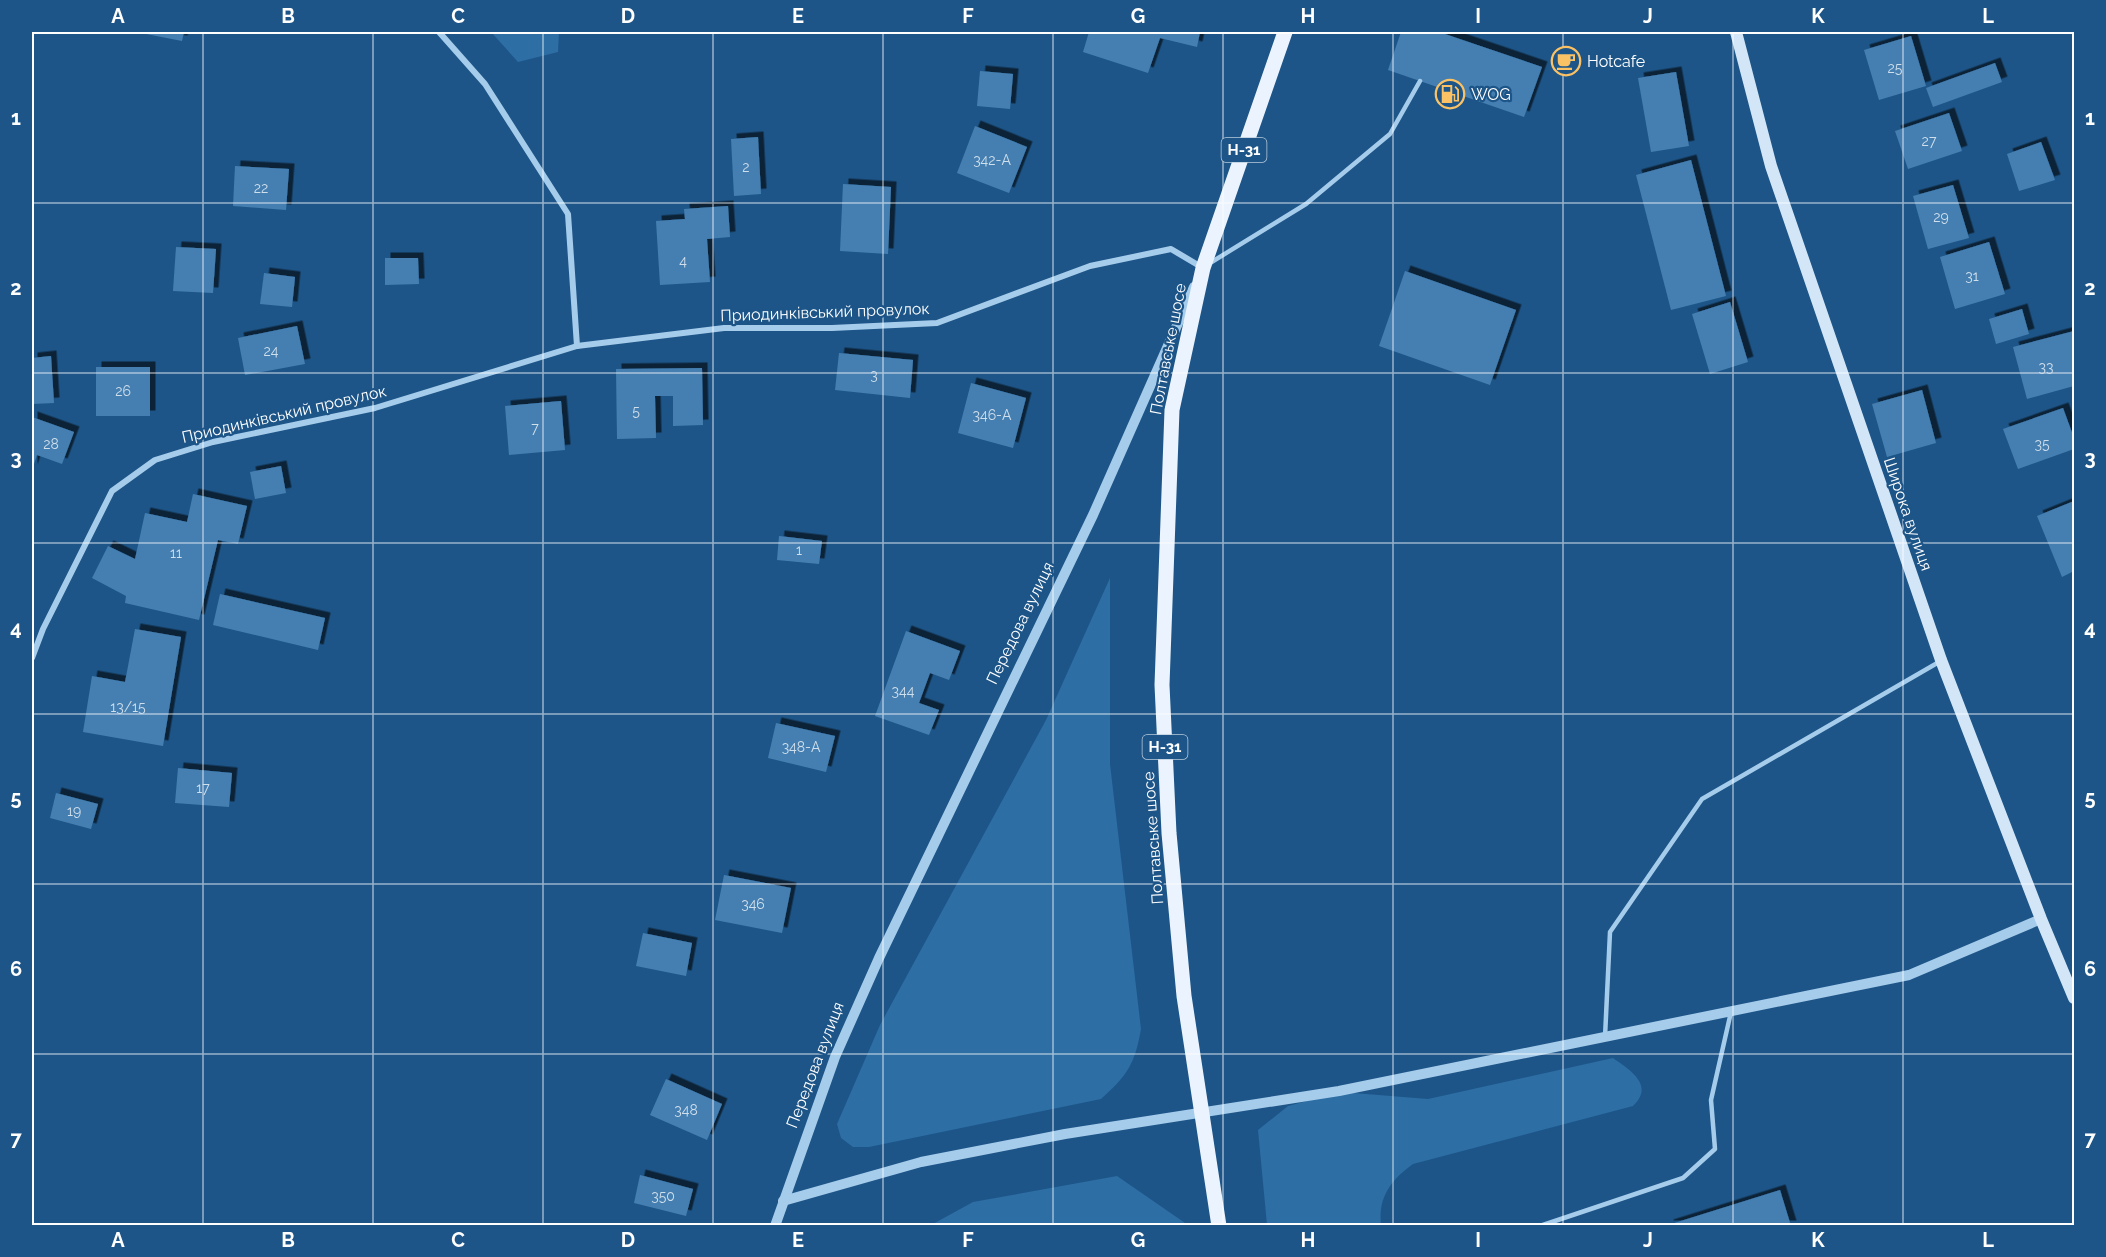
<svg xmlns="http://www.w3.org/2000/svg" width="2106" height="1257" font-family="Raleway,sans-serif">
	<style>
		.green { fill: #2d6ea4 }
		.building { fill: #457fb1; filter: url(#shadow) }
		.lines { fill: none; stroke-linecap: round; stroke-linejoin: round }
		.service { stroke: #a6cceb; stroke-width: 4.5 }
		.minor { stroke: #a6cceb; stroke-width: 6 }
		.tertiary { stroke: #a6cceb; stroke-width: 10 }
		.secondary { stroke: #d2e6f8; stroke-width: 12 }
		.primary { stroke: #ebf4fe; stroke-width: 15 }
		.grid { fill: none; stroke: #fff; stroke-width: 1.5; stroke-opacity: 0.55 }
		.labels { text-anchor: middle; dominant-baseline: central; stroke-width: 4.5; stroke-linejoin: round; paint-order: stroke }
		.number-label { font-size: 14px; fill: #d0dfec }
		.shield { fill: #1d5588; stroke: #bbccdb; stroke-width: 1.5 }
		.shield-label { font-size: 15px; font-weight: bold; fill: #fff }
		.poi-label { font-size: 16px; fill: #fff; stroke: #1d5588; text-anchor: start }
		.street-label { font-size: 16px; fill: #fff; stroke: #1d5588 }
		.neatline { fill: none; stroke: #fff; stroke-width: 2 }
		.grid-label { font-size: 20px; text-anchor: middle; font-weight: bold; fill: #fff }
	</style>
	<defs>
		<filter id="shadow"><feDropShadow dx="5.5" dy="-5.5" stdDeviation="0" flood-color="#0009"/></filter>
	</defs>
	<rect width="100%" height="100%" fill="#1d5588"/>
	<!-- green -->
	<g class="green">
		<path d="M491,32H559L558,52L518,62Z"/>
		<path d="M1110,578V764L1141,1029C1135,1064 1127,1076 1101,1099L869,1147H853L841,1138L837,1124L880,1025L1046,720Z"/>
		<path d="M1613,1058C1630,1070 1655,1085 1633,1106L1413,1164C1391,1180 1378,1197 1381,1225H1267L1258,1130L1288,1106L1341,1092L1428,1099Z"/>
		<path d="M1117,1176L1188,1225H931L973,1202Z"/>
	</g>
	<!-- building -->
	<g class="building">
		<path d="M136,32H184L182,41Z"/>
		<path d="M1089,32H1200L1197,47L1160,38L1148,73L1083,52Z"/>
		<path d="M1401,32H1439L1542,67L1524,117L1388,70Z"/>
		<path d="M1911,36L1926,86L1879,100L1864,50Z"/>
		<path d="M1995,63L2002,82L1933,107L1926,88Z"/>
		<path d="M980,71L1013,74L1010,109L977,106Z"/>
		<path d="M1676,72L1689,146L1651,152L1638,78Z"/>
		<path d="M1949,113L1962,151L1908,169L1895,131Z"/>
		<path d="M975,126L1027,147L1009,193L957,173Z"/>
		<path d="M758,137L761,194L734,196L731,139Z"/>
		<path d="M2041,142L2055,180L2019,191L2007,154Z"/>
		<path d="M1691,160L1726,296L1671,310L1636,175Z"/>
		<path d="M235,166L289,169L286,210L233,206Z"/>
		<path d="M843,184L891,187L888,254L840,251Z"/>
		<path d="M1953,185L1969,238L1928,249L1913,196Z"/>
		<path d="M728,206L730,237L707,239L710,282L660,285L656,221L685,219L684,209Z"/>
		<path d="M1989,242L2005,294L1955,309L1940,257Z"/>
		<path d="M176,247L216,249L213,293L173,291Z"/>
		<path d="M385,258H418L419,284L385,285Z"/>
		<path d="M1405,271L1516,310L1490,385L1379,346Z"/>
		<path d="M264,273L295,277L292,307L260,304Z"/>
		<path d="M1730,302L1748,362L1710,374L1692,314Z"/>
		<path d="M2022,309L2029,334L1996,344L1989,319Z"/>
		<path d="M297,326L305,364L245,375L238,338Z"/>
		<path d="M2074,331V386L2027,399L2013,347Z"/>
		<path d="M839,353L913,360L910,398L835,390Z"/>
		<path d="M51,356L54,403L32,404V358Z"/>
		<rect x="96" y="367" width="54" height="49"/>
		<path d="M702,368L703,425L673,426V396H655L656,438L617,439L616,369Z"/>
		<path d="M971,383L1026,398L1013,448L958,433Z"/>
		<path d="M1922,390L1936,443L1887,457L1872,404Z"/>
		<path d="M561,401L565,450L509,455L505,406Z"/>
		<path d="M2063,408L2074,438V449L2018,469L2003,429Z"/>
		<path d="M32,417L74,432L62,464L37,455L32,470Z"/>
		<path d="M281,466L286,493L255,499L250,472Z"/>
		<path d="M193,494L247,506L238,544L218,540L199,620L125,603L126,596L92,578L108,546L135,559L145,513L187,522Z"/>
		<path d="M2074,501V571L2062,577L2037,516Z"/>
		<path d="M779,536L822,541L819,564L777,560Z"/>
		<path d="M220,594L325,618L318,650L213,625Z"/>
		<path d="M135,629L181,637L163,746L83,732L92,676L125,682Z"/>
		<path d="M906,631L960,651L949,680L930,673L919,703L939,710L929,735L875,716Z"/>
		<path d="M776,723L835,736L826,772L768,758Z"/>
		<path d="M178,768L232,773L229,807L175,803Z"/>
		<path d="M56,793L98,804L91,829L50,818Z"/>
		<path d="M724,875L791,888L782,933L715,920Z"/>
		<path d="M643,933L692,943L686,976L636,966Z"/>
		<path d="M666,1079L722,1104L707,1140L650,1115Z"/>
		<path d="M640,1175L693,1189L686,1216L634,1203Z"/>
		<path d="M1780,1190L1791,1226H1668V1225Z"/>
	</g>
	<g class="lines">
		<!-- service -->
		<g class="service">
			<path d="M1210,263L1306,204L1390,134L1420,81"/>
			<path d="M1605,1037L1610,932L1702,799L1939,662"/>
			<path d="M1540,1226L1683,1178L1715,1149L1711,1100L1731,1012"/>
		</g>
		<!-- minor -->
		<g class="minor">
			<path d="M439,32L485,84L568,214L577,346"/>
			<path d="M32,658L43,629L112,491L155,460L213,442L375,408L577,346L724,328H832L937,323L1090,266L1171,249L1203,268"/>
		</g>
		<!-- tertiary -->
		<g class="tertiary">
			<path d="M783,1201L921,1162L1065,1134L1339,1091L1909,975L2041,919"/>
			<path d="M775,1226L835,1057L879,958L1093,515L1194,287"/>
		</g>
		<!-- secondary -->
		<path class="secondary" d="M1736,32L1771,166L1941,660L2041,919L2074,998"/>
		<!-- primary -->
		<path class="primary" d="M1219,1226L1184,996L1169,833L1162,685L1172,410L1203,268L1285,32"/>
	</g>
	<!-- grid -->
	<path class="grid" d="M203,32V1226M373,32V1226M543,32V1226M713,32V1226M883,32V1226M1053,32V1226M1223,32V1226M1393,32V1226M1563,32V1226M1733,32V1226M1903,32V1226M32,203H2074M32,373H2074M32,543H2074M32,714H2074M32,884H2074M32,1054H2074"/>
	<!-- icons -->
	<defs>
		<g id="cafe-ring" transform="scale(1.5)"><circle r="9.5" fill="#1d5588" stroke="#fbc265" stroke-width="1.5"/><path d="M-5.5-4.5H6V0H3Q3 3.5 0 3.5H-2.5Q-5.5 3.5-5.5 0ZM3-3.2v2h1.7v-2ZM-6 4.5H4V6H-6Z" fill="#fbc265"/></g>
		<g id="fuel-ring" transform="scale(1.5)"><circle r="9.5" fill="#1d5588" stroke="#fbc265" stroke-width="1.5"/><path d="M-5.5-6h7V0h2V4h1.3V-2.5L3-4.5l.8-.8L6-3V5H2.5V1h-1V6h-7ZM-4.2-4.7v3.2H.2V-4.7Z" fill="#fbc265"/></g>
	</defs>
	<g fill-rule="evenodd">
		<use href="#cafe-ring" x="1566" y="61"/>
		<use href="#fuel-ring" x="1450" y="94"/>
	</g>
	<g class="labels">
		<!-- number labels -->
		<g class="number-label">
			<text x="1895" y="68">25</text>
			<text x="1929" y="141">27</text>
			<text x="992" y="160">342-А</text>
			<text x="746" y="167">2</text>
			<text x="261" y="188">22</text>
			<text x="1941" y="217">29</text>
			<text x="683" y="261">4</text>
			<text x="1972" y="276">31</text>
			<text x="271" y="351">24</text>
			<text x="2046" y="367">33</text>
			<text x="874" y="375">3</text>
			<text x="123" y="391">26</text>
			<text x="636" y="411">5</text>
			<text x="992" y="415">346-А</text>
			<text x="535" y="428">7</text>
			<text x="51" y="444">28</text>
			<text x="2042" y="444">35</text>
			<text x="799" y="550">1</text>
			<text x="176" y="553">11</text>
			<text x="903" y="691">344</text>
			<text x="128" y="707">13/15</text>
			<text x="801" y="747">348-А</text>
			<text x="203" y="788">17</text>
			<text x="74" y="811">19</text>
			<text x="753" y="904">346</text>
			<text x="686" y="1110">348</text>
			<text x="663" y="1196">350</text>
		</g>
		<!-- shield labels -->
		<g class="shield">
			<rect x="1221.5" y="138" width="45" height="24" rx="4.5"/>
			<rect x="1142.5" y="735" width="45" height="24" rx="4.5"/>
		</g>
		<g class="shield-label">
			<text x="1244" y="150">Н-31</text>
			<text x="1165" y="747">Н-31</text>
		</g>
		<!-- poi labels -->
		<g class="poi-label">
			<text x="1587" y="61">Hotcafe</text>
			<text x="1471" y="94">WOG</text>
		</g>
		<!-- street labels -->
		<g class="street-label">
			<text transform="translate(825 312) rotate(-2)">Приодинківський провулок</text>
			<text transform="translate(1168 349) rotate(-79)">Полтавське шосе</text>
			<text transform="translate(284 414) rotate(-13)">Приодинківський провулок</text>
			<text transform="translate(1908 514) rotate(71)">Широка вулиця</text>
			<text transform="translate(1020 623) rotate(-64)">Передова вулиця</text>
			<text transform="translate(1153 838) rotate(-94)">Полтавське шосе</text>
			<text transform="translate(815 1065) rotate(-69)">Передова вулиця</text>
		</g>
	</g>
	<!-- border -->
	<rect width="2106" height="1257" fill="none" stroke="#1d5588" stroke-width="66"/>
	<rect x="33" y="33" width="2040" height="1191" class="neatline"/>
	<g class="grid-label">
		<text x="118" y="23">A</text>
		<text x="288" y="23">B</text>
		<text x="458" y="23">C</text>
		<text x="628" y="23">D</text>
		<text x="798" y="23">E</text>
		<text x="968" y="23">F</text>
		<text x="1138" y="23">G</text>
		<text x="1308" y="23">H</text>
		<text x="1478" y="23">I</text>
		<text x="1648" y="23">J</text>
		<text x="1818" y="23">K</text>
		<text x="1988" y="23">L</text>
		<text x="16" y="125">1</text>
		<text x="2090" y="125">1</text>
		<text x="16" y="295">2</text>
		<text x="2090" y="295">2</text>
		<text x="16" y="465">3</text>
		<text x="2090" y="465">3</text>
		<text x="16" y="635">4</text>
		<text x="2090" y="635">4</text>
		<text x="16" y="805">5</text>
		<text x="2090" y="805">5</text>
		<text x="16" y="976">6</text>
		<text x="2090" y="976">6</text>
		<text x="16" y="1146">7</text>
		<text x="2090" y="1146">7</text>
		<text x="118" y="1247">A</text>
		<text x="288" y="1247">B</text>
		<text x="458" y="1247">C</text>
		<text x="628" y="1247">D</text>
		<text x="798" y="1247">E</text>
		<text x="968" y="1247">F</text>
		<text x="1138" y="1247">G</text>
		<text x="1308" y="1247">H</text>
		<text x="1478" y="1247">I</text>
		<text x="1648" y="1247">J</text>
		<text x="1818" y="1247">K</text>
		<text x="1988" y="1247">L</text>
	</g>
</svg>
